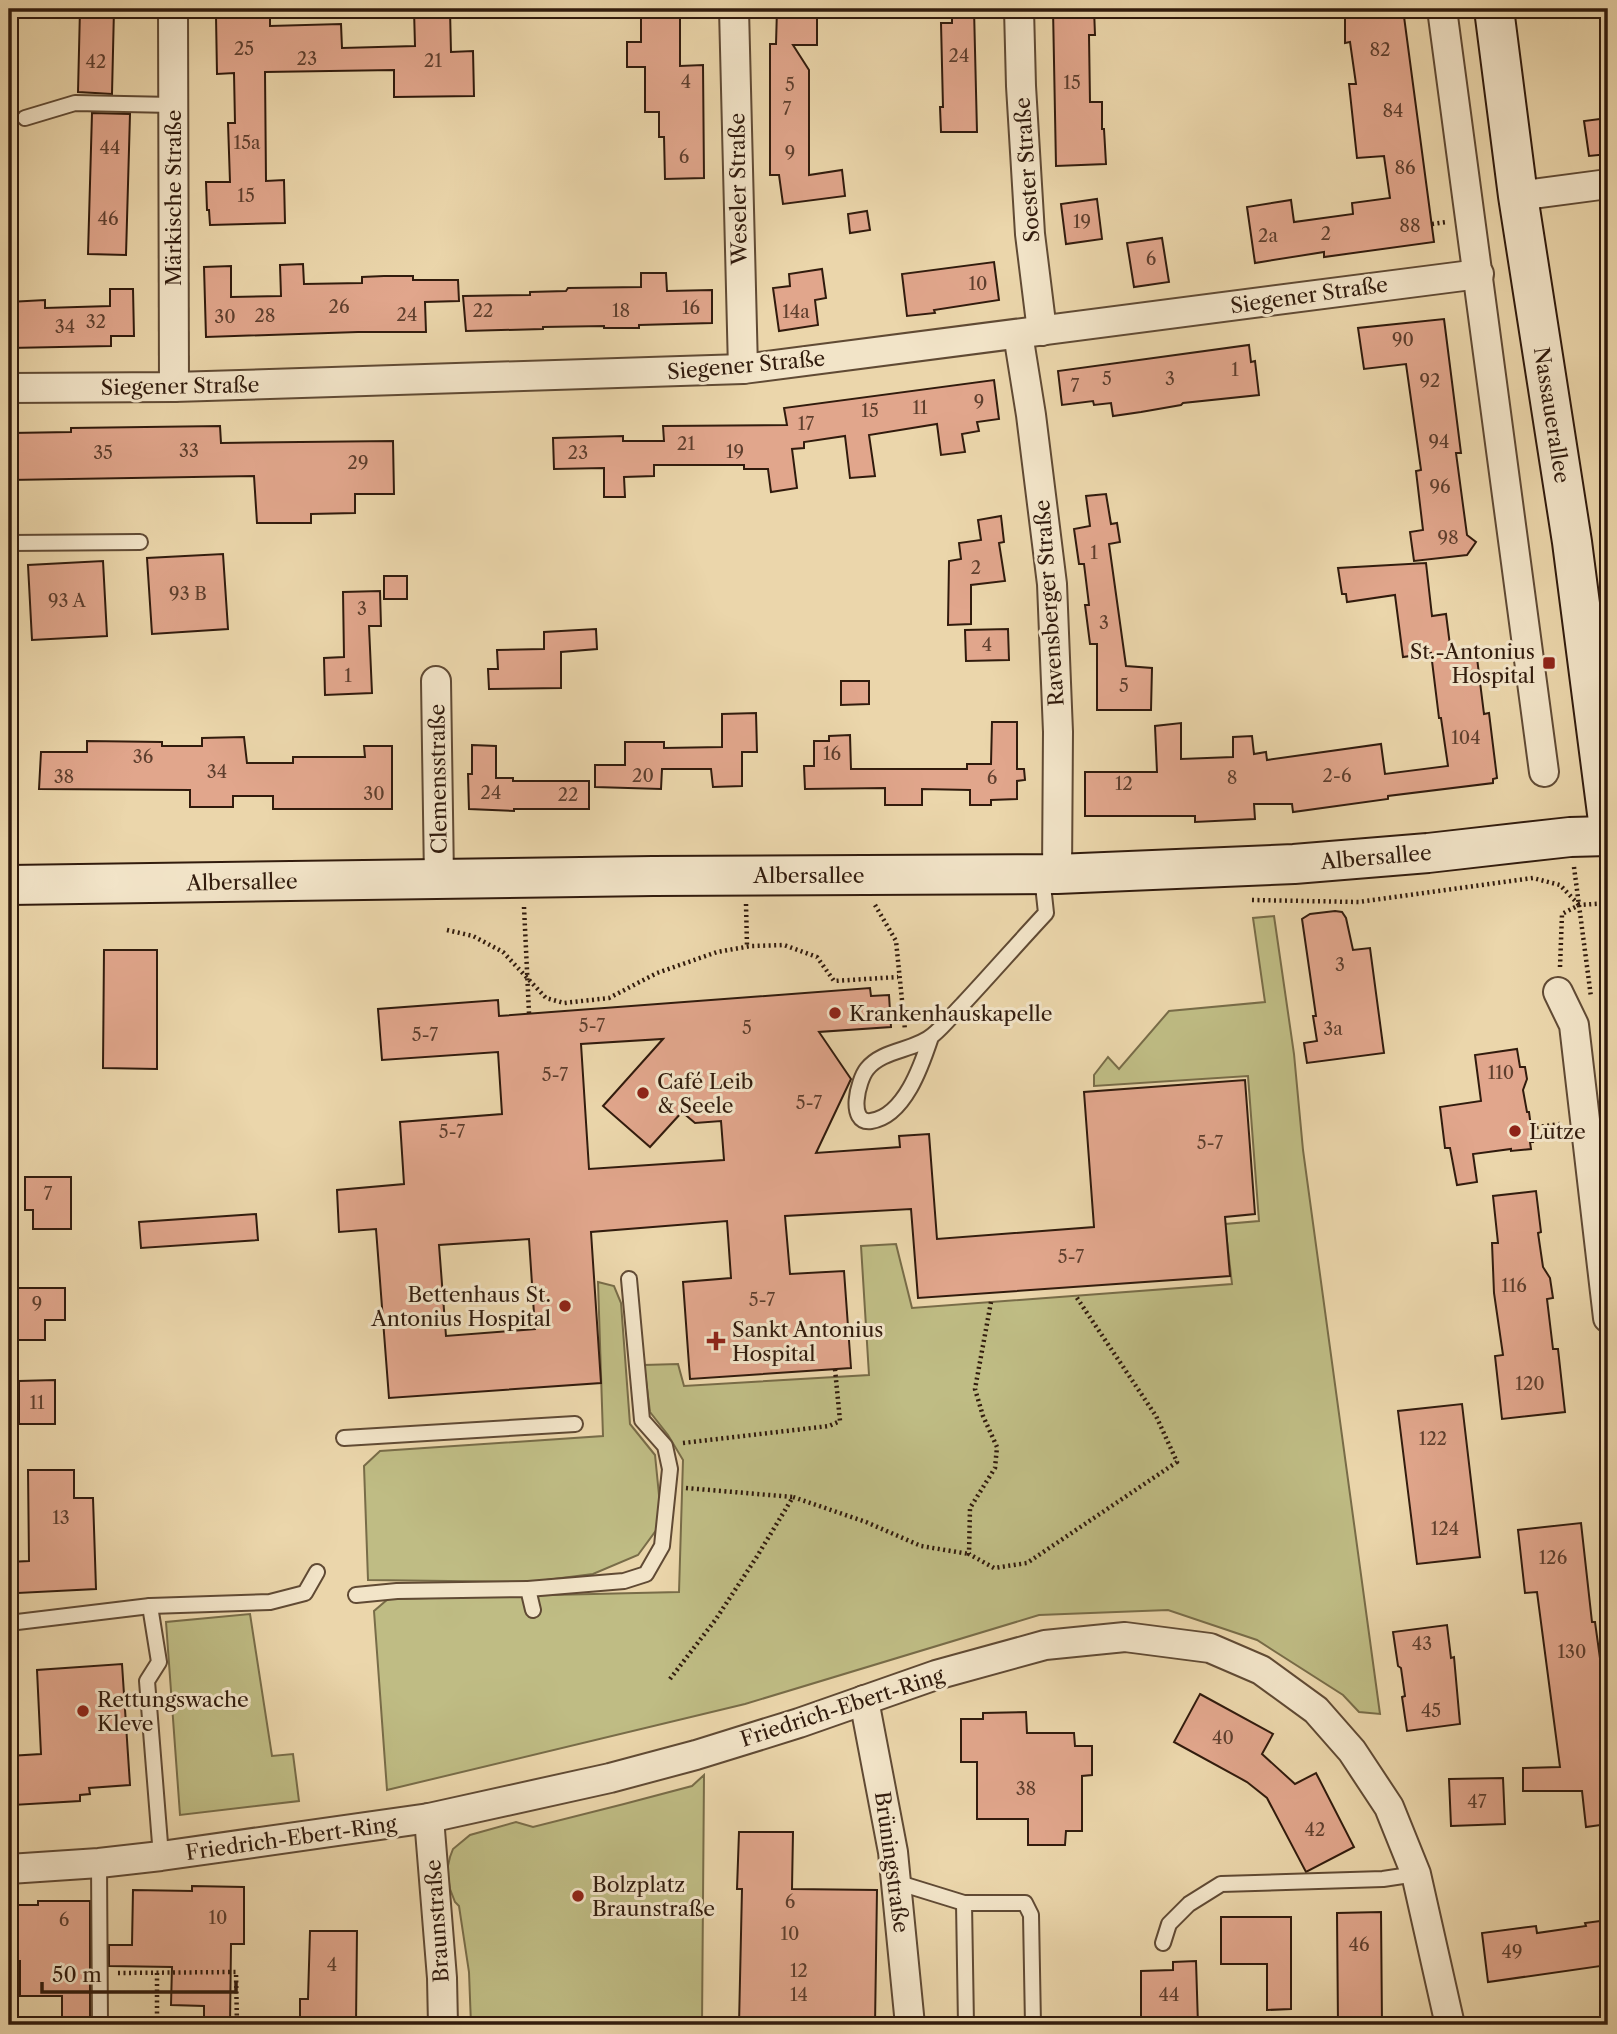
<svg xmlns="http://www.w3.org/2000/svg" width="1617" height="2034" font-family="'Libre Caslon Text',serif">
	<style>
		.green { fill: #bfbc84; stroke: #786c48; stroke-width: 2 }
		.building { fill: #e1a68c; stroke: #311b0d; stroke-width: 2; fill-rule: evenodd }
		.lines { fill: none; stroke-linecap: round; stroke-linejoin: round }
		.lane-casing { stroke: #604a34; stroke-width: 18 }
		.street-casing { stroke: #604a34; stroke-width: 32 }
		.secondary-casing { stroke: #311b0d; stroke-width: 42 }
		.path { stroke: #311b0d; stroke-width: 4.5; stroke-dasharray: 2 3.5; stroke-linecap: butt }
		.lane { stroke: #f2e4c8; stroke-width: 14 }
		.street { stroke: #f2e4c8; stroke-width: 28 }
		.secondary { stroke: #f2e4c8; stroke-width: 38 }
		.poi-dot { fill: #8f2418; stroke: #f2e4c8; stroke-width: 2.5 }
		.labels { text-anchor: middle; dominant-baseline: central; stroke-width: 6; stroke-linejoin: round; paint-order: stroke }
		.number-label { font-size: 18px; fill: #5d3e2d }
		.street-label { font-size: 21px; fill: #311b0d; stroke: #f2e4c8 }
		.poi-label { font-size: 21px; fill: #311b0d; stroke: #f2e4c8; text-anchor: start }
	</style>
	<rect width="100%" height="100%" fill="#ebd6ab"/>
	<filter id="stains"><feTurbulence type="fractalNoise" baseFrequency=".00286" numOctaves="4"/><feColorMatrix values="0 0 0 0 .2 0 0 0 0 .09 0 0 0 0 .02 0 0 0 .5 -.17"/></filter>
	<radialGradient id="worn" r=".72"><stop offset=".6" stop-color="#630" stop-opacity="0"/><stop offset="1" stop-color="#630" stop-opacity=".3"/></radialGradient>
	<!-- green -->
	<g class="green">
		<path d="M1274,916L1294,1054L1303,1150L1380,1714L1359,1712L1343,1695L1257,1640L1168,1610L1039,1615L745,1704L387,1790L374,1611L388,1599L679,1592L683,1460L668,1435L650,1412L644,1365L678,1364L684,1386L869,1375L861,1246L896,1244L912,1308L1232,1284L1225,1224L1259,1221L1248,1076L1094,1086V1075L1108,1057L1119,1069L1169,1011L1265,1002L1253,918Z"/>
		<path d="M598,1282L614,1286L621,1303L630,1424L655,1455L660,1505L657,1529L638,1555L593,1574L530,1582L368,1580L364,1466L380,1451L603,1436Z"/>
		<path d="M250,1614L272,1756L293,1754L299,1801L180,1815L166,1622Z"/>
		<path d="M704,1775L702,2025H471L469,1972L459,1906L455,1902L450,1889L447,1870L450,1857L453,1849L470,1835L516,1822L533,1827L624,1804L692,1786Z"/>
	</g>
	<!-- building -->
	<g class="building">
		<path d="M80,9H114L112,94L78,92Z"/>
		<path d="M641,9H680V66L703,65L704,178L665,179L664,137H659V112H645V67H627V42H641Z"/>
		<path d="M777,9H817V45H793L809,70V175L842,170L845,196L783,204L779,175H770V44H776Z"/>
		<path d="M952,9H974L977,132H941L940,107H943L941,23H952Z"/>
		<path d="M1053,9H1094L1095,35H1089L1090,102H1102V129H1104L1106,164L1056,166Z"/>
		<path d="M1345,9H1403L1434,242L1324,257V252L1255,263L1247,207L1291,200L1294,222L1353,214L1352,203L1390,198L1384,156L1357,158L1349,84H1356L1350,42L1345,43Z"/>
		<path d="M414,10H450L451,52L473,51L474,96L394,97V70L265,72L266,181L284,180L285,223L210,225L209,210H207L206,182H230L228,123H235L234,73L217,74L216,16L270,15V26L341,24L342,48L415,46Z"/>
		<path d="M92,113L130,114L126,255L88,254Z"/>
		<path d="M1608,118V154L1589,156L1584,121Z"/>
		<path d="M1097,199L1102,239L1066,244L1061,204Z"/>
		<path d="M867,211L870,230L850,233L848,214Z"/>
		<path d="M1162,238L1169,282L1134,287L1127,243Z"/>
		<path d="M994,262L999,300L934,310L935,313L907,316L902,274Z"/>
		<path d="M303,264L304,284L362,283V277L384,276H413V280H458L459,301L425,302L426,332H358L206,337L204,267L231,266V297L281,296L280,265Z"/>
		<path d="M822,269L826,298L815,300L818,325L779,331L773,288L790,286L789,274Z"/>
		<path d="M641,273H666L667,291L712,290V323L639,325V328H604V326L543,327V329L466,331L463,296L530,295V292L566,291L568,288L641,287Z"/>
		<path d="M110,289H133L134,336H111V346L9,348V302L45,300V308L110,306Z"/>
		<path d="M1444,319L1461,453H1456L1467,535L1476,542L1467,555L1414,561L1410,532L1423,530L1416,471L1421,470L1406,364L1364,369L1358,328Z"/>
		<path d="M1249,345L1251,362L1255,361L1259,395L1183,403L1181,405L1141,412L1113,416L1111,403L1094,405L1093,401L1062,405L1058,371Z"/>
		<path d="M994,380L999,419L977,422L979,431L962,434L965,452L941,455L937,424L869,435L875,476L850,478L845,436L804,442V448L792,449L797,488L771,492L768,469H744V465H654V476L624,477L625,497H604V468L554,469L553,438L623,436V441H664L663,426L787,425L784,408Z"/>
		<path d="M220,426L221,443L393,441L394,494H355V513L311,514V523H257L254,476L9,480V437H11V433L71,432V428Z"/>
		<path d="M1106,494L1111,524L1117,523L1120,542L1109,544L1126,666L1152,668L1151,710H1097V644H1090L1085,605H1089L1084,564H1079L1074,529L1090,526L1086,496Z"/>
		<path d="M1001,516L1004,542L999,543L1005,581L971,585V624L948,625L949,561L961,559L959,543L981,540L978,520Z"/>
		<path d="M223,554L228,629L152,634L147,558Z"/>
		<path d="M103,561L107,636L32,640L28,565Z"/>
		<path d="M1426,563L1432,616L1446,614L1451,653L1476,650L1484,714L1489,713L1497,778L1493,779V783L1388,796V799L1293,812L1292,804H1254L1255,819L1195,822V816H1085V772H1157L1155,726L1181,723V759L1233,757V737L1252,736L1254,754L1266,752L1267,760L1381,744L1385,774L1448,766L1441,718H1439L1431,653L1403,657L1395,595L1347,602L1346,594H1342L1338,568Z"/>
		<rect x="384" y="576" width="23" height="23"/>
		<path d="M380,591L381,626H369L372,693L325,695L324,658L344,657L343,592Z"/>
		<path d="M596,629L597,649L561,652V688L489,689L488,669H498L497,650L544,649V632Z"/>
		<path d="M1008,629L1009,660L966,661L965,630Z"/>
		<path d="M841,681H869V704L841,705Z"/>
		<path d="M756,713L757,752H742V786L713,787L711,769H662L661,789L595,787V765H625V742H664V748L722,747V714Z"/>
		<path d="M992,722H1017V769H1024L1025,780L1017,781V799L991,800V805H970V790L922,789V805H885V788L805,789L804,766H814V741H829V736L850,735L851,769H967V764H991Z"/>
		<path d="M244,737L247,763H293V757H365L364,746H392V809H273V796H233V807H190V790L39,789L41,752H87V741L162,742V746H202V738Z"/>
		<path d="M472,745L496,746V778H513V781H589V809H514V811L469,809L468,774H472Z"/>
		<path d="M1335,911L1342,912L1346,918L1353,950L1370,948L1384,1053L1307,1063L1304,1043L1317,1041L1313,1016H1316L1302,919L1310,914Z"/>
		<path d="M104,950H157V1069L103,1068Z"/>
		<path d="M870,988L871,996L889,995L891,1027L819,1032L851,1079L816,1153L900,1147L899,1136L929,1134L937,1239L1094,1227L1084,1092L1245,1080L1255,1214L1225,1217L1230,1276L918,1298L911,1209L785,1216L790,1274L844,1271L851,1368L690,1379L683,1282L731,1278L727,1221L591,1232L601,1383L389,1398L376,1229L339,1232L337,1190L404,1184L400,1122L502,1114L498,1052L382,1060L378,1009L498,1000L499,1016ZM663,1039L603,1106L650,1147L682,1112L695,1123L721,1121L724,1160L589,1169L581,1044ZM529,1239L535,1329L446,1336L439,1245Z"/>
		<path d="M1517,1049L1520,1067H1525L1527,1079L1523,1090L1527,1112H1529L1533,1142H1530L1531,1149L1511,1151V1149L1473,1154L1477,1182L1457,1185L1450,1148H1445L1440,1107L1481,1101L1475,1055Z"/>
		<path d="M25,1177H71V1229H33V1210H25Z"/>
		<path d="M1536,1191L1541,1232L1538,1233L1543,1267L1550,1278L1553,1298L1547,1299L1553,1349H1558L1565,1412L1502,1419L1495,1356L1503,1355L1494,1293L1492,1243H1498L1493,1196Z"/>
		<path d="M256,1214L258,1240L141,1248L139,1222Z"/>
		<path d="M10,1288H65V1320H45V1340H10Z"/>
		<path d="M55,1380V1424H19V1381Z"/>
		<path d="M1462,1404L1480,1557L1417,1564L1398,1411Z"/>
		<path d="M28,1470H74V1498H93L96,1589L18,1593V1588H9V1562L29,1561Z"/>
		<path d="M1581,1523L1592,1622H1595L1608,1716V1824L1586,1827L1582,1791H1523V1768L1560,1767L1537,1592L1525,1593L1518,1530Z"/>
		<path d="M1447,1625L1451,1658L1454,1657L1460,1724L1407,1731L1402,1697L1405,1696L1401,1668L1398,1666L1393,1632Z"/>
		<path d="M122,1664L130,1785L89,1788L90,1794L80,1795V1801L13,1805V1801H9V1756L41,1754L37,1670Z"/>
		<path d="M1200,1694L1273,1734L1262,1754L1295,1784L1316,1773L1354,1847L1306,1872L1267,1798L1247,1782L1174,1742Z"/>
		<path d="M1026,1712L1027,1733H1074L1075,1746H1092V1775L1082,1776V1831H1066L1065,1845H1028V1819H977V1762H961V1719H983V1713Z"/>
		<path d="M1503,1778L1505,1824L1451,1826L1449,1779Z"/>
		<path d="M739,1832H793L792,1889L877,1890L875,2025H739L742,1889H737Z"/>
		<path d="M192,1886L244,1887V1944H231L230,2025H204V2006L171,2005L172,1967L109,1966V1945H132L133,1890L192,1891Z"/>
		<path d="M38,1901H90V2025H62V1996H20V1961H17V1940H9V1905H38Z"/>
		<path d="M1381,1912L1382,2025H1338L1337,1913Z"/>
		<path d="M1221,1917H1291V2009L1267,2010V1964H1221Z"/>
		<path d="M1608,1920V1965L1488,1982L1482,1933L1536,1926L1537,1933L1586,1926L1585,1923Z"/>
		<path d="M310,1931H357L356,2025H300V1999H308Z"/>
		<path d="M1196,1961L1198,2025H1141V1971L1173,1970V1962Z"/>
	</g>
	<g class="lines">
		<!-- lane casing -->
		<g class="lane-casing">
			<g id="lane">
				<path d="M25,118L75,103L173,105"/>
				<path d="M9,543L140,542"/>
				<path d="M931,1037C922,1064 905,1116 871,1121C847,1124 858,1080 867,1069C883,1049 915,1051 933,1035C944,1026 953,1014 963,1004C991,974 1018,943 1046,913L1042,876"/>
				<path d="M344,1438L575,1424"/>
				<path d="M528,1589L624,1581L646,1574L662,1546L670,1469L665,1446L642,1420L629,1279"/>
				<path d="M356,1595L397,1591L528,1589L533,1610"/>
				<path d="M150,1606L159,1662L147,1681L161,1856"/>
				<path d="M9,1623L150,1606L270,1602L305,1593L317,1572"/>
				<path d="M99,1863L100,2025"/>
				<path d="M896,1882L964,1903H1025L1031,1915L1033,2025"/>
				<path d="M964,1903L966,2025"/>
				<path d="M1163,1943L1169,1924L1189,1904L1221,1884L1383,1879L1416,1874"/>
			</g>
		</g>
		<!-- street casing -->
		<g class="street-casing">
			<g id="street">
				<path d="M173,9L174,387"/>
				<path d="M734,9L743,369"/>
				<path d="M1019,9L1021,86L1030,234L1042,331"/>
				<path d="M1442,9L1544,772"/>
				<path d="M1518,196L1608,184"/>
				<path d="M1018,334L1031,415L1052,584L1058,732L1057,874"/>
				<path d="M9,388L174,387L743,369L1479,274"/>
				<path d="M436,681L439,878"/>
				<path d="M1558,992L1574,1025L1608,1318"/>
				<path d="M864,1700L893,1852L910,2025"/>
				<path d="M429,1818L442,1978L443,2025"/>
				<path d="M9,1869L99,1863L161,1856L429,1818L610,1778L696,1755L799,1723L936,1675L1045,1645L1125,1637L1210,1648L1261,1670L1316,1710L1352,1751L1389,1807L1416,1874L1450,2025"/>
			</g>
		</g>
		<!-- secondary casing -->
		<g class="secondary-casing">
			<g id="secondary">
				<path d="M1494,9L1518,196L1572,542L1608,821"/>
				<path d="M9,885L653,876L1057,874L1294,864L1428,853L1570,837L1608,836"/>
			</g>
		</g>
		<!-- path -->
		<g class="path">
			<path d="M1432,224L1446,222"/>
			<path d="M1574,867L1591,997"/>
			<path d="M1252,900L1359,902L1533,878L1560,885L1579,905"/>
			<path d="M746,904L747,946"/>
			<path d="M875,905L896,941L905,1030"/>
			<path d="M524,907L529,1013"/>
			<path d="M447,930L473,936L503,952L546,998L564,1003L609,998L657,973L717,952L751,946L784,945L817,957L834,981L898,977"/>
			<path d="M1560,967L1562,914L1579,905L1608,903"/>
			<path d="M1531,1128L1560,1124"/>
			<path d="M991,1302L975,1389L983,1416L997,1447L995,1468L970,1508L969,1554L994,1568L1027,1563L1177,1462L1156,1416L1075,1295"/>
			<path d="M683,1443L829,1426L840,1421L835,1369"/>
			<path d="M686,1488L793,1497"/>
			<path d="M670,1679L716,1619L756,1558L793,1497L866,1522L921,1546L969,1554"/>
			<path d="M118,1973L236,1972L237,2025"/>
			<path d="M157,1973V2025"/>
		</g>
		<!-- lane -->
		<use href="#lane" class="lane"/>
		<!-- street -->
		<use href="#street" class="street"/>
		<!-- secondary -->
		<use href="#secondary" class="secondary"/>
	</g>
	<!-- markers -->
	<g class="poi-dot">
		<rect x="1542" y="656" width="14" height="14" rx="3.5"/>
		<circle cx="835" cy="1013" r="7"/>
		<circle cx="643" cy="1093" r="7"/>
		<circle cx="1515" cy="1131" r="7"/>
		<circle cx="565" cy="1306" r="7"/>
		<path d="M712.5 1330.5h7v7h7v7h-7v7h-7v-7h-7v-7h7z"/>
		<circle cx="83" cy="1711" r="7"/>
		<circle cx="578" cy="1896" r="7"/>
	</g>
	<g class="labels">
		<!-- number labels -->
		<g class="number-label">
			<text x="244" y="49">25</text>
			<text x="1380" y="50">82</text>
			<text x="959" y="56">24</text>
			<text x="307" y="59">23</text>
			<text x="433" y="61">21</text>
			<text x="96" y="62">42</text>
			<text x="686" y="82">4</text>
			<text x="1072" y="83">15</text>
			<text x="790" y="85">5</text>
			<text x="787" y="109">7</text>
			<text x="1393" y="111">84</text>
			<text x="247" y="143">15a</text>
			<text x="110" y="148">44</text>
			<text x="790" y="153">9</text>
			<text x="684" y="157">6</text>
			<text x="1405" y="168">86</text>
			<text x="246" y="196">15</text>
			<text x="108" y="219">46</text>
			<text x="1082" y="222">19</text>
			<text x="1410" y="226">88</text>
			<text x="1326" y="234">2</text>
			<text x="1268" y="236">2a</text>
			<text x="1151" y="259">6</text>
			<text x="978" y="284">10</text>
			<text x="339" y="307">26</text>
			<text x="691" y="308">16</text>
			<text x="483" y="311">22</text>
			<text x="621" y="311">18</text>
			<text x="796" y="312">14a</text>
			<text x="407" y="315">24</text>
			<text x="265" y="316">28</text>
			<text x="225" y="317">30</text>
			<text x="96" y="322">32</text>
			<text x="65" y="327">34</text>
			<text x="1403" y="340">90</text>
			<text x="1235" y="370">1</text>
			<text x="1107" y="379">5</text>
			<text x="1170" y="379">3</text>
			<text x="1430" y="381">92</text>
			<text x="1075" y="386">7</text>
			<text x="979" y="402">9</text>
			<text x="920" y="408">11</text>
			<text x="870" y="411">15</text>
			<text x="806" y="424">17</text>
			<text x="1439" y="442">94</text>
			<text x="686" y="444">21</text>
			<text x="189" y="451">33</text>
			<text x="735" y="452">19</text>
			<text x="103" y="453">35</text>
			<text x="578" y="453">23</text>
			<text x="358" y="463">29</text>
			<text x="1440" y="487">96</text>
			<text x="1448" y="538">98</text>
			<text x="1094" y="553">1</text>
			<text x="976" y="568">2</text>
			<text x="188" y="594">93 B</text>
			<text x="67" y="601">93 A</text>
			<text x="362" y="609">3</text>
			<text x="1104" y="623">3</text>
			<text x="987" y="645">4</text>
			<text x="348" y="676">1</text>
			<text x="1124" y="686">5</text>
			<text x="1466" y="738">104</text>
			<text x="832" y="754">16</text>
			<text x="143" y="757">36</text>
			<text x="217" y="772">34</text>
			<text x="643" y="776">20</text>
			<text x="1337" y="776">2-6</text>
			<text x="64" y="777">38</text>
			<text x="992" y="778">6</text>
			<text x="1232" y="778">8</text>
			<text x="1124" y="784">12</text>
			<text x="491" y="793">24</text>
			<text x="374" y="794">30</text>
			<text x="568" y="795">22</text>
			<text x="1340" y="965">3</text>
			<text x="592" y="1026">5-7</text>
			<text x="747" y="1028">5</text>
			<text x="1333" y="1029">3a</text>
			<text x="425" y="1035">5-7</text>
			<text x="1501" y="1073">110</text>
			<text x="555" y="1075">5-7</text>
			<text x="809" y="1103">5-7</text>
			<text x="452" y="1132">5-7</text>
			<text x="1210" y="1143">5-7</text>
			<text x="48" y="1194">7</text>
			<text x="1071" y="1257">5-7</text>
			<text x="1514" y="1286">116</text>
			<text x="762" y="1300">5-7</text>
			<text x="37" y="1304">9</text>
			<text x="1530" y="1384">120</text>
			<text x="37" y="1403">11</text>
			<text x="1433" y="1439">122</text>
			<text x="61" y="1518">13</text>
			<text x="1445" y="1529">124</text>
			<text x="1553" y="1558">126</text>
			<text x="1422" y="1644">43</text>
			<text x="1572" y="1652">130</text>
			<text x="1431" y="1711">45</text>
			<text x="1223" y="1738">40</text>
			<text x="1026" y="1789">38</text>
			<text x="1477" y="1802">47</text>
			<text x="1315" y="1830">42</text>
			<text x="790" y="1902">6</text>
			<text x="218" y="1918">10</text>
			<text x="64" y="1920">6</text>
			<text x="790" y="1934">10</text>
			<text x="1359" y="1945">46</text>
			<text x="1512" y="1952">49</text>
			<text x="332" y="1965">4</text>
			<text x="799" y="1971">12</text>
			<text x="799" y="1995">14</text>
			<text x="1169" y="1995">44</text>
		</g>
		<!-- street labels -->
		<g class="street-label">
			<text transform="translate(1027 170) rotate(-94)">Soester Straße</text>
			<text transform="translate(738 189) rotate(-91)">Weseler Straße</text>
			<text transform="translate(173 198) rotate(-90)">Märkische Straße</text>
			<text transform="translate(1309 295) rotate(-8)">Siegener Straße</text>
			<text transform="translate(746 365) rotate(-5)">Siegener Straße</text>
			<text transform="translate(180 386) rotate(-1)">Siegener Straße</text>
			<text transform="translate(1552 415) rotate(81)">Nassauerallee</text>
			<text transform="translate(1049 603) rotate(-94)">Ravensberger Straße</text>
			<text transform="translate(438 779) rotate(-91)">Clemensstraße</text>
			<text transform="translate(1376 857) rotate(-5)">Albersallee</text>
			<text x="809" y="875">Albersallee</text>
			<text transform="translate(242 882) rotate(-1)">Albersallee</text>
			<text transform="translate(842 1707) rotate(-18)">Friedrich-Ebert-Ring</text>
			<text transform="translate(291 1838) rotate(-8)">Friedrich-Ebert-Ring</text>
			<text transform="translate(892 1862) rotate(82)">Brüningstraße</text>
			<text transform="translate(437 1921) rotate(-94)">Braunstraße</text>
		</g>
		<!-- poi labels -->
		<g class="poi-label">
			<text x="1535" y="651" text-anchor="end">St.-Antonius<tspan x="1535" dy="24">Hospital</tspan></text>
			<text x="849" y="1013">Krankenhauskapelle</text>
			<text x="657" y="1081">Café Leib<tspan x="657" dy="24">&amp; Seele</tspan></text>
			<text x="1529" y="1131">Lutze</text>
			<text x="551" y="1294" text-anchor="end">Bettenhaus St.<tspan x="551" dy="24">Antonius Hospital</tspan></text>
			<text x="732" y="1329">Sankt Antonius<tspan x="732" dy="24">Hospital</tspan></text>
			<text x="97" y="1699">Rettungswache<tspan x="97" dy="24">Kleve</tspan></text>
			<text x="592" y="1884">Bolzplatz<tspan x="592" dy="24">Braunstraße</tspan></text>
		</g>
	</g>
	<!-- margin -->
	<rect width="1617" height="2034" fill="none" stroke="#ebd6ab" stroke-width="35"/>
	<rect x="10" y="10" width="1596" height="2013" fill="none" stroke="#311b0d" stroke-width="3.5"/>
	<rect x="18" y="18" width="1582" height="1999" fill="none" stroke="#311b0d" stroke-width="2"/>
	<!-- scale -->
	<path d="M42 1982v10h194v-10" fill="none" stroke="#311b0d" stroke-width="3.5"/>
	<text x="52" y="1982" font-size="21" fill="#311b0d" stroke="#f2e4c8" stroke-width="5" paint-order="stroke">50 m</text>
	<rect width="100%" height="100%" filter="url(#stains)"/>
	<rect width="100%" height="100%" fill="url(#worn)"/>
</svg>
